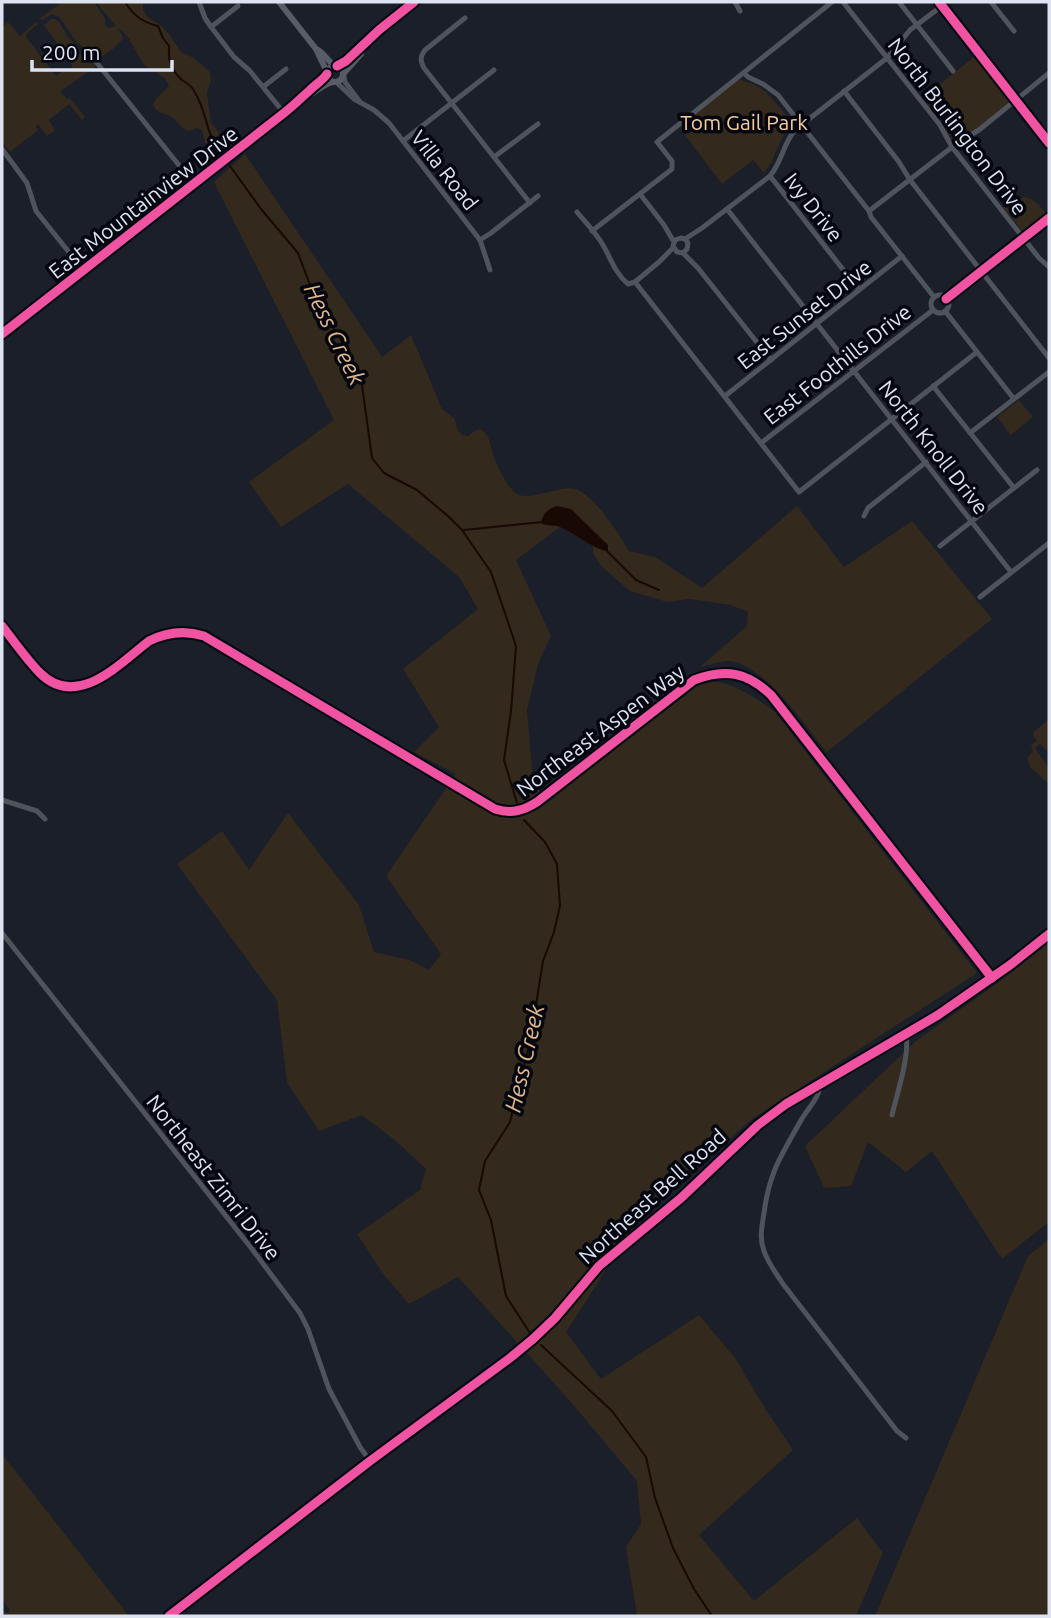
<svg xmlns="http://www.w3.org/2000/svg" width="1051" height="1618" font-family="Ubuntu,sans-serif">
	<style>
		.green { fill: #34291d }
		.water { fill: #180904 }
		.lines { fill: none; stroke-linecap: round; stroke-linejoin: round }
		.stream { stroke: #180904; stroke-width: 2 }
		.minor { stroke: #4f535c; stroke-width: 5 }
		.major { stroke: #585c67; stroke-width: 6 }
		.cycleway-casing { stroke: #04070f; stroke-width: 13 }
		.cycleway { stroke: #f153a3; stroke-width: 9 }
		.labels { text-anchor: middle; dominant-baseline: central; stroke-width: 7; stroke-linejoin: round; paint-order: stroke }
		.park-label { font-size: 21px; fill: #f8cc9f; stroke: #04070f }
		.street-label { font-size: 21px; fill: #dde3f1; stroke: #04070f }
		.water-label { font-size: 23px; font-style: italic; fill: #e2b78a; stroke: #04070f }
	</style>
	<rect width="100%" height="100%" fill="#1a1f2a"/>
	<!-- green -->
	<g class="green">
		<path d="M62,2H94L105,19V25L109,28L116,26L96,2H143V9L147,17L160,25L169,34L181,52L194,58L210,72L211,80L207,93L211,123L219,132L237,138L238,146L216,162H212L209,158L202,130L197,128L188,131C181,128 180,124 174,119C166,111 160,117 153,105L156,99L169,86C166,74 152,73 144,64C134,52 131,34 117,28L121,33L123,39L113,49L97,60L76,41L59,17L52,14L42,20L39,19Z"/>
		<path d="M51,19H55L59,22L68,37L78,47V50L66,56L44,25Z"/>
		<path d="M8,22L20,36L36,22L38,24L28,32L26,37L56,76L63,71L67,72L72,69V65L69,60L78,54L84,53L96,66L61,91V93L67,99L70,98L85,117L82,120L69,104L49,120L55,130L47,136L38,124L36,126L38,130L10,152L2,141V27Z"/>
		<path d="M974,57L1009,102L979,128L953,141L940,119L923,98Z"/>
		<path d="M738,79L755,85L766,92L793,123L783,136L771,163L764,173L753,160L722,184L679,127Z"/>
		<path d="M245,154L382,357L411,335L442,409L455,419L457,429L462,435L468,436L476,430L480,429C491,435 490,446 494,457C497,466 508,489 517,494C524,498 536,495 544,493C552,492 562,488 571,488C592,490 619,534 629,551L655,557L702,588L797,506L844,567L912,521L992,619L827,752C806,727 763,661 727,661C718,662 709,665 700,667L747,626L748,612L731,605L689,599L667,602L630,591L601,566L593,553V546L560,527L516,560L551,636L538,664L527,710L533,779L546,803L696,686C701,685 707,682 713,682C731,681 761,701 775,712L977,973L752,1119L637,1221L566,1332L601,1379L699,1315L735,1358L766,1410L793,1450L699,1535L754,1601L857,1518L883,1553L856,1616H637L626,1547L641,1524L637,1481L570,1401L458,1277L409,1304L384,1275L357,1234L420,1190L426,1169L396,1141L362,1115L319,1131L287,1082L277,1000L177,864L222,831L249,870L288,813L359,905L374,952L409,960L429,970L441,954L386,876L456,774L414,752L439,727L403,669L478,609L459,577L348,484L281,527L249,482L334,420L214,182Z"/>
		<path d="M1024,197C1035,199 1041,207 1047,215L1026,232H1023L1003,208L1010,201Z"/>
		<path d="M1019,400L1033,417L1011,435L997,417Z"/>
		<path d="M1049,719V749L1045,750L1040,744L1035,748L1049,768V784L1031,768L1027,758L1033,751L1031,745L1037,741L1033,735L1034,732Z"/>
		<path d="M1049,943V1222L1002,1259L932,1151L906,1172L868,1142L851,1186L824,1188L805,1146L916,1041L999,982Z"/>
		<path d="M1049,1239V1616H875L1028,1256Z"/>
		<path d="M2,1454L129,1616H2V1610L7,1613L10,1610L2,1599Z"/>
	</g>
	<!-- water -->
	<path class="water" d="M557,506L571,509L608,545V552C591,547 578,536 562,528C555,524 548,527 541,523C543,513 548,509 557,506Z"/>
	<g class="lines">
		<!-- stream -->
		<g class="stream">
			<path d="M125,2C134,16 142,22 158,26L163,38L169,46C168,61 171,70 182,80C187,83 192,86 194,91C208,112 205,136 223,156"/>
			<path d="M230,166L261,209L298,253L318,306L345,345L361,378L372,458L384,473L417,490L448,516L462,530L491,572L516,646L511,711L504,760L517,803"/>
			<path d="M464,530L542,522"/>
			<path d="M608,552L636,580L659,590"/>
			<path d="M524,820L545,842L557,864L560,906L554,932L543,961L530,1042L510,1122L485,1161L479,1190L491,1220L506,1296L530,1333"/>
			<path d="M541,1345L612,1411L646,1457L655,1498L673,1548L694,1589L712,1616"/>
		</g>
		<!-- minor -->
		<g class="minor">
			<path d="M199,2L205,18L211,27L234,57L250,71L284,113"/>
			<path d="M735,2L740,11"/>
			<path d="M843,2L940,125L952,147L1039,258L1049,267"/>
			<path d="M899,2L953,71"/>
			<path d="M991,2L1014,31"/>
			<path d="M465,18L425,50C420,57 420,60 424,68L530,203"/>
			<path d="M211,27L238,6"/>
			<path d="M93,58L194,184"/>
			<path d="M744,73L748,77L763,84L778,95L869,211L871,217L934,297"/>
			<path d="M344,76L345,82L360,102"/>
			<path d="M336,82L354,99L374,110L389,123L480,240L490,270"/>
			<path d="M263,87L286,69"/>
			<path d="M844,91L899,162L910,180L1049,358"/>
			<path d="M403,141L494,70"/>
			<path d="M2,149L27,183L36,211L84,271"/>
			<path d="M494,157L538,124"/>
			<path d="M770,176L859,290"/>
			<path d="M640,194L664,225L674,242"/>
			<path d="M727,209L1011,572"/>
			<path d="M869,211L960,141L979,130L1049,73"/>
			<path d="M577,212C586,223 596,233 603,245C611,259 615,273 628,284L635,282"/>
			<path d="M592,231L672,169V161L657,142L832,2"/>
			<path d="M685,239L688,243L687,249L683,253L677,252L673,246L675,240L681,238L685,239L702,228L770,176C782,162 783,144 795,130L887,58L910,30L947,2"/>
			<path d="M480,240L491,233L538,196"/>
			<path d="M683,253L698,268L771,360"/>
			<path d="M635,282L799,492L977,352"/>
			<path d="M635,282L659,262L673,248"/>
			<circle cx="940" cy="304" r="9"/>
			<path d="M946,299L1049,218"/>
			<path d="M945,311L1014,399"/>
			<path d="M933,386L1014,488"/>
			<path d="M725,396L902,256"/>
			<path d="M970,433L1049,372"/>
			<path d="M761,443L933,310"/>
			<path d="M864,516L868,508L926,462"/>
			<path d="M940,546L1037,470"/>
			<path d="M980,597L1049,543"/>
			<path d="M2,626C14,641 26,659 40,673C77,710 119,664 149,641C167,632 185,630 204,636L495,809C511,814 523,811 537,802L694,680C725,668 747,672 771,695L992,978"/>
			<path d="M2,800L37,811L45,819"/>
			<path d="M2,933L252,1249L300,1313L308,1329L329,1389L360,1447L370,1461"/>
			<path d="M821,1084C819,1099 807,1109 800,1122C781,1156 769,1173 764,1213C762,1226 759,1238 764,1251C768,1263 776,1273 783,1284L897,1431L906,1438"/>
			<path d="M892,1115C897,1094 910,1055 906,1035"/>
		</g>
		<!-- major -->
		<g class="major">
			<path d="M279,2L316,49L327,72"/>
			<path d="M939,2L1049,143"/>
			<path d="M316,49C324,52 327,61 335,66"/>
			<circle cx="335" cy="74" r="8"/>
			<path d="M337,66L346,61L379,30L414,2"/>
			<path d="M344,73L361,54L363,47"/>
			<path d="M304,97C315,94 322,84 333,82"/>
			<path d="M2,334L284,113C293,106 301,98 310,90C316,84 322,81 327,74"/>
			<path d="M169,1616L370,1461L510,1358L533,1339L555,1318L599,1266L681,1198L758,1125L786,1104L938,1015L1010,965L1049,934"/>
		</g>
		<!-- cycleway casing -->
		<g class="cycleway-casing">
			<g id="cycleway">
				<path d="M939,2L1049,143"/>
				<path d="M337,66L346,61L379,30L414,2"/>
				<path d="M946,299L1049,218"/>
				<path d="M2,334L284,113C293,106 301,98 310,90C316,84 322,81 327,74"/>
				<path d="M2,626C14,641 26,659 40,673C77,710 119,664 149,641C167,632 185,630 204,636L495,809C511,814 523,811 537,802L694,680C725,668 747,672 771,695L992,978"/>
				<path d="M169,1616L370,1461L510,1358L533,1339L555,1318L599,1266L681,1198L758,1125L786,1104L938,1015L1010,965L1049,934"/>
			</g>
		</g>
		<!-- cycleway -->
		<use href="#cycleway" class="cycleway"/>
	</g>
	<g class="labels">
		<!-- park labels -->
		<g class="park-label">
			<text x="744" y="122">Tom Gail Park</text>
		</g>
		<!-- street labels -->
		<g class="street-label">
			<text transform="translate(958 126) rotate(53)">North Burlington Drive</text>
			<text transform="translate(445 170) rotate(52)">Villa Road</text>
			<text transform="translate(143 202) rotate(-38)">East Mountainview Drive</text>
			<text transform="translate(814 207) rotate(52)">Ivy Drive</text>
			<text transform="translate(804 314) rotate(-38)">East Sunset Drive</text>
			<text transform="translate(837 364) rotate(-38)">East Foothills Drive</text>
			<text transform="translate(934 447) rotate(52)">North Knoll Drive</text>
			<text transform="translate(600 730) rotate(-37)">Northeast Aspen Way</text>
			<text transform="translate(214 1177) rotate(52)">Northeast Zimri Drive</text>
			<text transform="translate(652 1196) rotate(-42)">Northeast Bell Road</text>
		</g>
		<!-- water labels -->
		<g class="water-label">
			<text transform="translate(335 334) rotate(64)">Hess Creek</text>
			<text transform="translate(524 1058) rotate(-77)">Hess Creek</text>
		</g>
	</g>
	<!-- border -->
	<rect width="1051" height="1618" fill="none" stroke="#dde3f1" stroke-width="7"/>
	<!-- scale -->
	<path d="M32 60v10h140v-10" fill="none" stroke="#dde3f1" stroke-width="3.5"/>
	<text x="42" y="60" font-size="21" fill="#dde3f1" stroke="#04070f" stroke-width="5" paint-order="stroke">200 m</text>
</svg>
